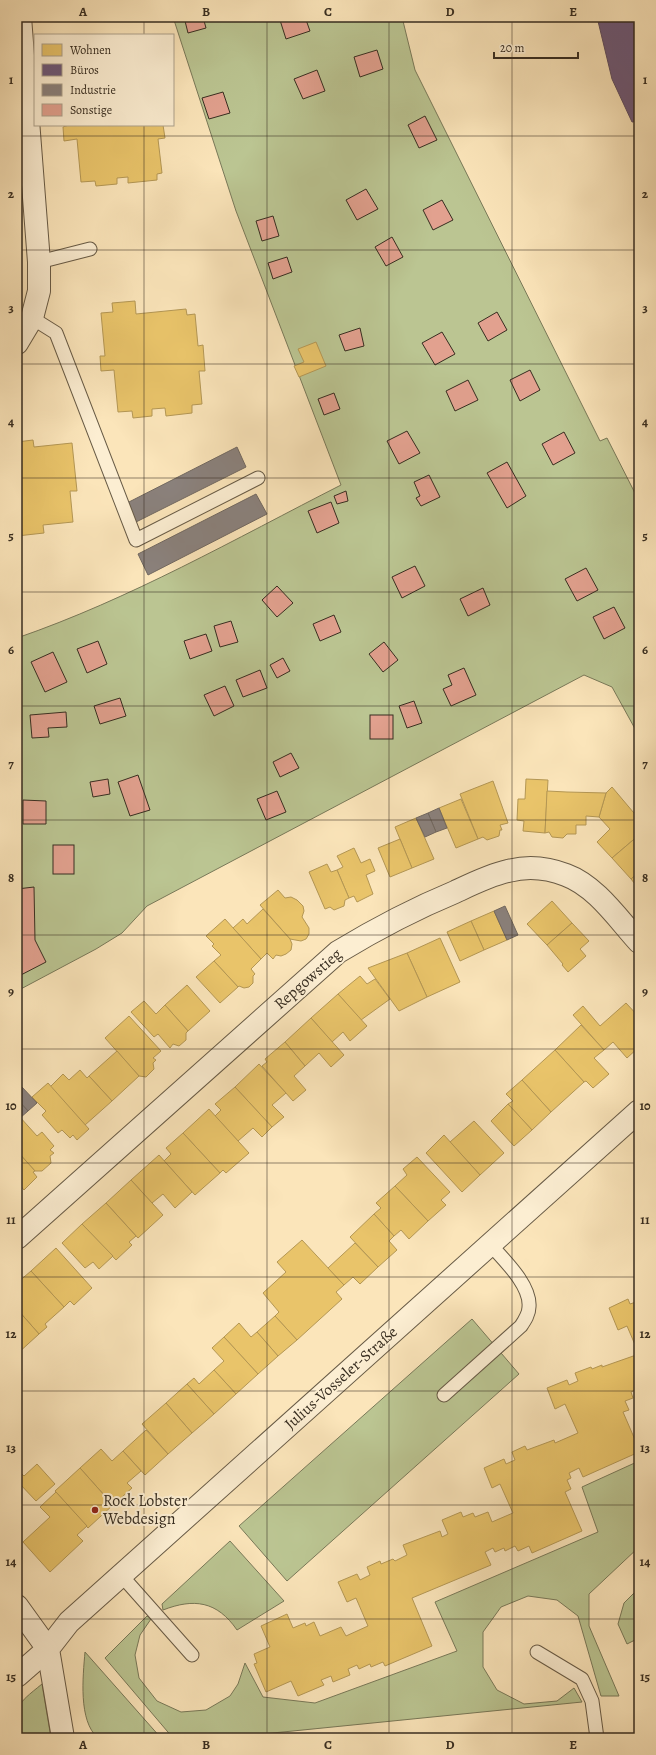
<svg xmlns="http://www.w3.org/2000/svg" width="656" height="1755" font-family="Alegreya,serif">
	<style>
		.green { fill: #bbc592; stroke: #797959 }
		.homes { fill: #e9c46a; stroke: #b49754 }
		.offices { fill: #6d597a; stroke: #5d4c5f }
		.industry { fill: #8a817c; stroke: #716860 }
		.building { fill: #e2a18f; stroke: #372d20 }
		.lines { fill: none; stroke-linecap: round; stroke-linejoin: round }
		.service-casing { stroke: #685b46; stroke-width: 15 }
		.minor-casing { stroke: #685b46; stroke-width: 24 }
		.service { stroke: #fceed2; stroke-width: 13 }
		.minor { stroke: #fceed2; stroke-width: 22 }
		.grid { fill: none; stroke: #372d20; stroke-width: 1; stroke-opacity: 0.55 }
		.poi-dot { fill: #8f2418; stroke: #fceed2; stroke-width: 1.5 }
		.labels { text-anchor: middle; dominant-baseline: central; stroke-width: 4; stroke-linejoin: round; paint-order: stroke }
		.street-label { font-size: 16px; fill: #372d20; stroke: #fceed2 }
		.poi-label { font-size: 16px; fill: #372d20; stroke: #fceed2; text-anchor: start }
		.neatline { fill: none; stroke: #372d20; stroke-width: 1.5 }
		.grid-label { font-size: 13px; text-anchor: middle; font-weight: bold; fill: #372d20 }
	</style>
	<rect width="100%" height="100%" fill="#fbe5ba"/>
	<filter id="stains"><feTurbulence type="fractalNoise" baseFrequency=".005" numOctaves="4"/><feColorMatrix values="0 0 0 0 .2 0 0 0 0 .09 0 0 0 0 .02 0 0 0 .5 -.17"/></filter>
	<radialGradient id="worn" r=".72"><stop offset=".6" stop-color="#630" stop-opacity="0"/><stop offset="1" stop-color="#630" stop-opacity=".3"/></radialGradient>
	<!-- green -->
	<g class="green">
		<path d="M173,17H402L415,70L600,441L607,438L639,501V736L612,687L584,675L147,906L122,933L96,949L17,991V638C130,599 235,539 341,485L236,211Z"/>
		<path d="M472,1319L519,1374L287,1581L239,1526Z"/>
		<path d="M639,1461V1547L589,1594V1626L619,1696H601L578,1616L557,1600L528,1596L501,1607L483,1632V1667L497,1690L524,1704L557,1701L574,1688L582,1702L223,1738H173L105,1658L147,1616L151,1619L140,1635L135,1655L139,1678L157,1701L181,1712L206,1710L230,1696L238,1684L245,1663L263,1697L315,1703L457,1651L435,1602L598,1532L582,1487Z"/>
		<path d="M230,1541L284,1601L237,1630C217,1601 194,1598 163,1610L162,1604Z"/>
		<path d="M639,1588V1638L627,1644L618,1624L624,1603Z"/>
		<path d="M85,1652L161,1738H98C78,1721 83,1676 85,1652Z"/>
		<path d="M42,1684L51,1738H17C17,1703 15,1706 42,1684Z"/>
	</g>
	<!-- homes -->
	<g class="homes">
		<path d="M69,125H163L165,138L158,139L162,173L157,174V180L128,183V177L117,178V184L96,186L95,181L81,182L77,139L64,141L63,127Z"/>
		<path d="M135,301L136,314L186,309L187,315L195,314L198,346L203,345L205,371H199L202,404L192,405V413L166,416L165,408L152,409V416L133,418L132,411L118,412L114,370L101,371L100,356H105L101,313L113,312L112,303Z"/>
		<path d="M316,342L326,366L299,377L294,366L304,362L298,349Z"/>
		<path d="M33,440L34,447L72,443L77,491H70L73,522L43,525L44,533L17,536V543V442Z"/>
		<path d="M526,779L548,780L545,833L523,831L524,821L517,820L518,799H525Z"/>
		<path d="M493,781L508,823L500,825L502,830H500L499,836L487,840L483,837L478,839L460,794Z"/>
		<path d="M612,787L639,819V835L612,858L597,842L610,829L599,817L606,793Z"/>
		<path d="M547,791L567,792L606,793L599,817L586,816V825H576V834H567L563,838L552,837L549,832L545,833Z"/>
		<path d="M461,799L478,839L456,848L439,808Z"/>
		<path d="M416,818L434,859L412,868L395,827Z"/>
		<path d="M639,835V872L631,879L612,858Z"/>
		<path d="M400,839L412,868L390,877L378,848Z"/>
		<path d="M354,848L361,863L370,859L375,871L366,875L373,894L357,902L354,896L349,898L337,870L343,867L337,856Z"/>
		<path d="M327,864L331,872L337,870L349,898L345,900L344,906L334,910L330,907L325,909L309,872Z"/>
		<path d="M639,872V889L631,879Z"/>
		<path d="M278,890L285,898L291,897L297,900L303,906L304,911L302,917L309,928V934L306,939L301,941L290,939L260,905Z"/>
		<path d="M552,901L572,923L547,945L527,924Z"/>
		<path d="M263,909L290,939L292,944L291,950L286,954L281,956L276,955L273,959L267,953L261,959L233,928L243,919L247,924Z"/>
		<path d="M494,911L507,940L484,950L471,921Z"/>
		<path d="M225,919L261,959L251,969L255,974L253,976V983L249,987L244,988L239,986L238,987L214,961L221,955L212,946L214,944L206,936Z"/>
		<path d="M471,921L484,950L460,961L447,932Z"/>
		<path d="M572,923L589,941L580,949L586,956L568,972L562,965L563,964L547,945Z"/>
		<path d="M440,938L460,982L427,997L407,953Z"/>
		<path d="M407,953L427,997L399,1011L368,968Z"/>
		<path d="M214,961L238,987L220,1003L196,977Z"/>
		<path d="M360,976L367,984L375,979L390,999L361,1020L338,994Z"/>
		<path d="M187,985L210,1011L188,1031L165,1005Z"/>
		<path d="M338,994L367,1026L350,1041L343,1032L332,1042L311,1018Z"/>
		<path d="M144,1001L156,1014L165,1005L188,1031L186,1033V1040L179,1046L173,1044L170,1048L158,1034L154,1037L131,1012Z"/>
		<path d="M626,1003L639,1017V1047L627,1058L613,1042L604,1050L573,1015L583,1006L600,1026Z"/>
		<path d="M129,1016L161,1051L153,1058L156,1060L153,1063L154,1069L146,1077L139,1076L105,1038Z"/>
		<path d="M311,1018L344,1055L331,1067L319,1053L305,1066L285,1042Z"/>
		<path d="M581,1025L604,1050L594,1058L609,1074L593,1088L586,1081L584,1082L555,1050Z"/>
		<path d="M285,1042L305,1066L294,1076L306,1090L293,1101L262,1066L267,1062L265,1059Z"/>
		<path d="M555,1050L584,1082L551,1112L522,1080Z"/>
		<path d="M117,1051L139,1076L112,1101L89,1076Z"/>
		<path d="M259,1064L286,1093L272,1105L284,1117L272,1127L235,1087Z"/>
		<path d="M80,1070L87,1078L89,1076L112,1101L85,1125L50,1087L63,1074L69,1080Z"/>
		<path d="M522,1080L551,1112L532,1130L508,1104L513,1101L506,1094Z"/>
		<path d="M48,1083L89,1129L77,1140L73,1135L70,1138L62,1130L58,1133L42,1115L46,1111L32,1097Z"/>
		<path d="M235,1087L272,1127L262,1137L253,1128L238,1141L215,1116L221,1110L215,1104Z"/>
		<path d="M508,1104L532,1130L514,1146L491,1121Z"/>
		<path d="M209,1109L249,1153L226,1173L223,1170L220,1173L183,1133Z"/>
		<path d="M19,1116L37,1136L42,1132L54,1146L50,1150L54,1153L50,1156L51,1163L42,1171H35L17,1151V1117Z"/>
		<path d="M474,1121L504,1153L480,1175L450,1142Z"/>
		<path d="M183,1133L220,1173L195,1195L164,1161L171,1154L166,1148Z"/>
		<path d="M444,1135L480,1175L462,1192L426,1153Z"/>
		<path d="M17,1151L35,1171L33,1172L37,1177L24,1190L19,1184L17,1186Z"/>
		<path d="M159,1155L192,1192L175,1208L163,1194L152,1203L131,1180Z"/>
		<path d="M417,1157L450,1192L441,1200L446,1205L428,1221L395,1186L407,1175L403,1169Z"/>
		<path d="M131,1180L163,1215L138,1238L106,1203Z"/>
		<path d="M395,1186L428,1221L409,1239L401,1230L394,1236L374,1214L381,1208L376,1203Z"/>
		<path d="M106,1203L136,1236L129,1242L132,1245L116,1260L82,1224Z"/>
		<path d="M374,1214L394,1236L389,1241L397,1250L378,1267L350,1237Z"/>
		<path d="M82,1224L113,1256L99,1269L93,1262L85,1268L62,1243Z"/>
		<path d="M302,1240L344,1285L336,1292L342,1299L297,1340L275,1316L279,1312L263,1293L286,1272L277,1262Z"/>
		<path d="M355,1243L378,1267L360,1284L353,1277L344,1285L328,1268Z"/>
		<path d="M56,1248L92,1288L74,1305L70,1301L64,1307L31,1271Z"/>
		<path d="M31,1271L64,1307L45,1324L47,1327L39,1334L17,1309V1283Z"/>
		<path d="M628,1299L630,1304L639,1301V1388L631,1392L633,1398L625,1401L629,1410L623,1412L639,1449V1452L583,1477L579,1468L569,1473L571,1478L567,1480L571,1489L565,1492L582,1531L532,1553L529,1546L518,1551L515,1546L505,1551L504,1548L495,1552L493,1548L485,1552L491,1565L412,1598L432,1646L385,1666L383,1662L371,1667L370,1664L359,1669L357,1665L348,1669L350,1675L333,1682L331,1676L321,1680L324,1685L298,1696L291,1681L266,1692L254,1664L257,1663L254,1654L270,1647L261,1626L287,1614L293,1628L305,1623L306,1626L314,1622L320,1636L341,1627L346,1636L368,1626L356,1598L347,1602L338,1582L357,1574L360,1580L370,1575L367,1567L380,1561L381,1564L393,1559L395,1561L407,1555L403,1545L440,1531L442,1537L448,1534L442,1520L461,1512L463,1517L473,1513L475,1517L488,1512L492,1522L513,1513L500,1484L492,1488L484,1468L504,1459L506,1464L515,1460L512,1452L525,1446L527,1450L554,1440L555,1443L578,1433L565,1404L555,1409L547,1388L567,1380L569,1385L578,1381L575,1373L591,1367L592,1369L602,1365V1367L639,1354L627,1326L618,1330L609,1308Z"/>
		<path d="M17,1309L39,1334L17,1354Z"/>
		<path d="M275,1316L297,1340L278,1356L257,1332Z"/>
		<path d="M239,1323L251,1337L257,1332L278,1356L258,1374L224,1337Z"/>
		<path d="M224,1337L258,1374L236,1394L214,1370L224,1361L212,1348Z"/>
		<path d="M214,1370L236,1394L214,1414L187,1384L194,1378L199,1384Z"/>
		<path d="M187,1384L214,1414L192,1433L166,1403Z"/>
		<path d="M166,1403L192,1433L168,1454L142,1424Z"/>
		<path d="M146,1430L168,1454L145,1475L123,1451Z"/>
		<path d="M101,1449L112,1461L123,1451L141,1471L127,1483L132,1488L113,1505L80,1468Z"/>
		<path d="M37,1464L55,1484L36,1501L19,1483L17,1485V1469L24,1476Z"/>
		<path d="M80,1468L113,1505L88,1528L55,1491Z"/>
		<path d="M56,1492L87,1526L77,1535L83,1541L50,1572L23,1542L50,1517L40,1507Z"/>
	</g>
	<!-- offices -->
	<path class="offices" d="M597,17H639V121L632,122L612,79Z"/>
	<!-- industry -->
	<g class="industry">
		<path d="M237,447L246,467L136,522L127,503Z"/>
		<path d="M256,494L267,514L148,575L138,554Z"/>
		<path d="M439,808L447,828L436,832L428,813Z"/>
		<path d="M428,813L436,832L425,837L416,818Z"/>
		<path d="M505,906L518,935L507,940L494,911Z"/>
		<path d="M21,1086L37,1103L28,1111L17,1099V1090Z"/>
		<path d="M17,1099L28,1111L20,1118L17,1114Z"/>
	</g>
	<!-- building -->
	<g class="building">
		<path d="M184,17H203L206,28L188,33Z"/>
		<path d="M279,17H305L310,31L286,39Z"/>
		<path d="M377,50L383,69L360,77L354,57Z"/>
		<path d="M317,70L325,91L303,99L294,79Z"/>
		<path d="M223,92L230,113L209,119L202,98Z"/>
		<path d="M425,116L437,140L419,148L408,125Z"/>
		<path d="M366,189L378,209L357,220L346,200Z"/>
		<path d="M442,200L453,220L433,230L423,210Z"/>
		<path d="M273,216L279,236L262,241L256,221Z"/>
		<path d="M392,237L403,257L386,266L375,247Z"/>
		<path d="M287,257L292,272L273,279L268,263Z"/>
		<path d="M497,312L507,330L488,341L478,323Z"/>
		<path d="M360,328L364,346L345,351L339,335Z"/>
		<path d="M442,332L455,354L435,365L422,343Z"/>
		<path d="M530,370L540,390L520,401L510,380Z"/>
		<path d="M468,380L478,400L455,411L446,391Z"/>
		<path d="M334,393L340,409L324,415L318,399Z"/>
		<path d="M407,431L420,453L399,464L387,441Z"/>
		<path d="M564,432L575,453L553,465L542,444Z"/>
		<path d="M507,462L526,496L507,508L487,473Z"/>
		<path d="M429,475L440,497L421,506L416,498L420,496L414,482Z"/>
		<path d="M346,491L348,501L337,504L334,496Z"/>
		<path d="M331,502L339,523L317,533L308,511Z"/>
		<path d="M415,566L425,586L402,598L392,577Z"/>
		<path d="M586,568L598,590L577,601L565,579Z"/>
		<path d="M277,586L293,603L277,617L262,600Z"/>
		<path d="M483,588L490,605L468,616L460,599Z"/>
		<path d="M614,607L625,628L604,639L593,617Z"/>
		<path d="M334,615L341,632L320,641L313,624Z"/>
		<path d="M231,621L238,642L220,647L214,626Z"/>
		<path d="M206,634L212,651L190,659L184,641Z"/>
		<path d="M98,641L107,664L87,673L77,649Z"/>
		<path d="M384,642L398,660L383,672L369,654Z"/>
		<path d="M53,652L67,682L45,692L31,662Z"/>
		<path d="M283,658L290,671L277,678L270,665Z"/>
		<path d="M464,668L476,695L451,706L443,689L452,685L448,675Z"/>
		<path d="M260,670L267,688L243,697L236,680Z"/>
		<path d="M225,686L234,706L214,716L204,695Z"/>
		<path d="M120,698L126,716L100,724L94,706Z"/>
		<path d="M414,701L422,723L407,728L399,706Z"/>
		<path d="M66,712L67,727L48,728L49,737L32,738L30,715Z"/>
		<rect x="370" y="715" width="23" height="24"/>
		<path d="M291,753L299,768L280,777L273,762Z"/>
		<path d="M138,775L150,810L130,816L118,782Z"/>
		<path d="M108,779L110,794L93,797L90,782Z"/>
		<path d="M277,791L286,812L266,820L257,799Z"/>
		<path d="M23,800L46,801V824H23Z"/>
		<rect x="53" y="845" width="21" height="29"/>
		<path d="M34,887L35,940L46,962L17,977V889Z"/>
	</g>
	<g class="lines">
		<!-- service casing -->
		<g class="service-casing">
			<g id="service">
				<path d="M39,262L90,249"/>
				<path d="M32,318L56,333L136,540L258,478"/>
				<path d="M444,1395L521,1326C525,1320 529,1314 529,1307C531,1285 503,1259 490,1244"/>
				<path d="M121,1575L192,1655"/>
				<path d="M537,1652L582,1679L592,1701L597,1738"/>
			</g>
		</g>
		<!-- minor casing -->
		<g class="minor-casing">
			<g id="minor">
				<path d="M17,343L32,318L39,291V262L20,17"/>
				<path d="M17,1238L338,952C376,929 414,909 455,892C472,884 490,875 508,871C527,866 548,868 566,875C596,886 618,919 639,942"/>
				<path d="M17,1606L48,1649L17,1676"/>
				<path d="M63,1738L48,1649L69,1622L639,1111"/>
			</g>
		</g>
		<!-- service -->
		<use href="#service" class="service"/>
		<!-- minor -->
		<use href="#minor" class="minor"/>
	</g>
	<!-- grid -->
	<path class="grid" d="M144,17V35M267,17V1738M389,17V1738M512,17V1738M144,125V1738M17,136H639M17,250H639M17,364H639M17,478H639M17,592H639M17,706H639M17,820H639M17,935H639M17,1049H639M17,1163H639M17,1277H639M17,1391H639M17,1505H639M17,1619H639"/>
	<!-- markers -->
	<circle class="poi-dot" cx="95" cy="1510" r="4"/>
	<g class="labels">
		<!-- street labels -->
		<g class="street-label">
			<text transform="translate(308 979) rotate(-41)">Repgowstieg</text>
			<text transform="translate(341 1378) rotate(-42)">Julius-Vosseler-Straße</text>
		</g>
		<!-- poi labels -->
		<g class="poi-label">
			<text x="103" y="1501">Rock Lobster<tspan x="103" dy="18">Webdesign</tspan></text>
		</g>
	</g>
	<!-- margin -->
	<rect width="656" height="1755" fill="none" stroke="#fbe5ba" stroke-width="44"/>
	<!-- legend -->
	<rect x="34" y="34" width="140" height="92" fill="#fceed2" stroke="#ada18b"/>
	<rect x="42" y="44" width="20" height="12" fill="#e9c46a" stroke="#ada18b"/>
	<text x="70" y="54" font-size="12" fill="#372d20">Wohnen</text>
	<rect x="42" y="64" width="20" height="12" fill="#6d597a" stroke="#ada18b"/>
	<text x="70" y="74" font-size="12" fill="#372d20">Büros</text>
	<rect x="42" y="84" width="20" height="12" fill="#8a817c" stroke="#ada18b"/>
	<text x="70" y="94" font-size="12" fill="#372d20">Industrie</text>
	<rect x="42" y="104" width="20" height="12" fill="#e2a18f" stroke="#ada18b"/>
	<text x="70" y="114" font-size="12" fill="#372d20">Sonstige</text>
	<!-- scale -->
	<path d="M494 52v6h84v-6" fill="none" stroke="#372d20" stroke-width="2"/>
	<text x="500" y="52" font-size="12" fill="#372d20" stroke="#fceed2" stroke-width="3" paint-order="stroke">20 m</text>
	<rect x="22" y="22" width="612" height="1711" class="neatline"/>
	<g class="grid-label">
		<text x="83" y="16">A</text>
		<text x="206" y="16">B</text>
		<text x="328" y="16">C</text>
		<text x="450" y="16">D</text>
		<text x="573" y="16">E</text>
		<text x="11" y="84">1</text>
		<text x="645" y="84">1</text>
		<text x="11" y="198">2</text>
		<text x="645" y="198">2</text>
		<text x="11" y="312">3</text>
		<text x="645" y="312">3</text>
		<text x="11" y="426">4</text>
		<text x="645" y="426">4</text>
		<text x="11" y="540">5</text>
		<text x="645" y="540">5</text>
		<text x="11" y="654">6</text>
		<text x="645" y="654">6</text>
		<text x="11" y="768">7</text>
		<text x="645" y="768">7</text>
		<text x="11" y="882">8</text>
		<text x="645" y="882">8</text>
		<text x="11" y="996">9</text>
		<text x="645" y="996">9</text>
		<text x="11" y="1110">10</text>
		<text x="645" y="1110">10</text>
		<text x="11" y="1224">11</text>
		<text x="645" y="1224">11</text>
		<text x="11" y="1338">12</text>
		<text x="645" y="1338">12</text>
		<text x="11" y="1452">13</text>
		<text x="645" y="1452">13</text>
		<text x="11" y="1566">14</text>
		<text x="645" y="1566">14</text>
		<text x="11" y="1681">15</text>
		<text x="645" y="1681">15</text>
		<text x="83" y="1749">A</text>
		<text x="206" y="1749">B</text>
		<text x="328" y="1749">C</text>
		<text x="450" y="1749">D</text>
		<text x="573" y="1749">E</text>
	</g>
	<rect width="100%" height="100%" filter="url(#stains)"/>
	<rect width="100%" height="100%" fill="url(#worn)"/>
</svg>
